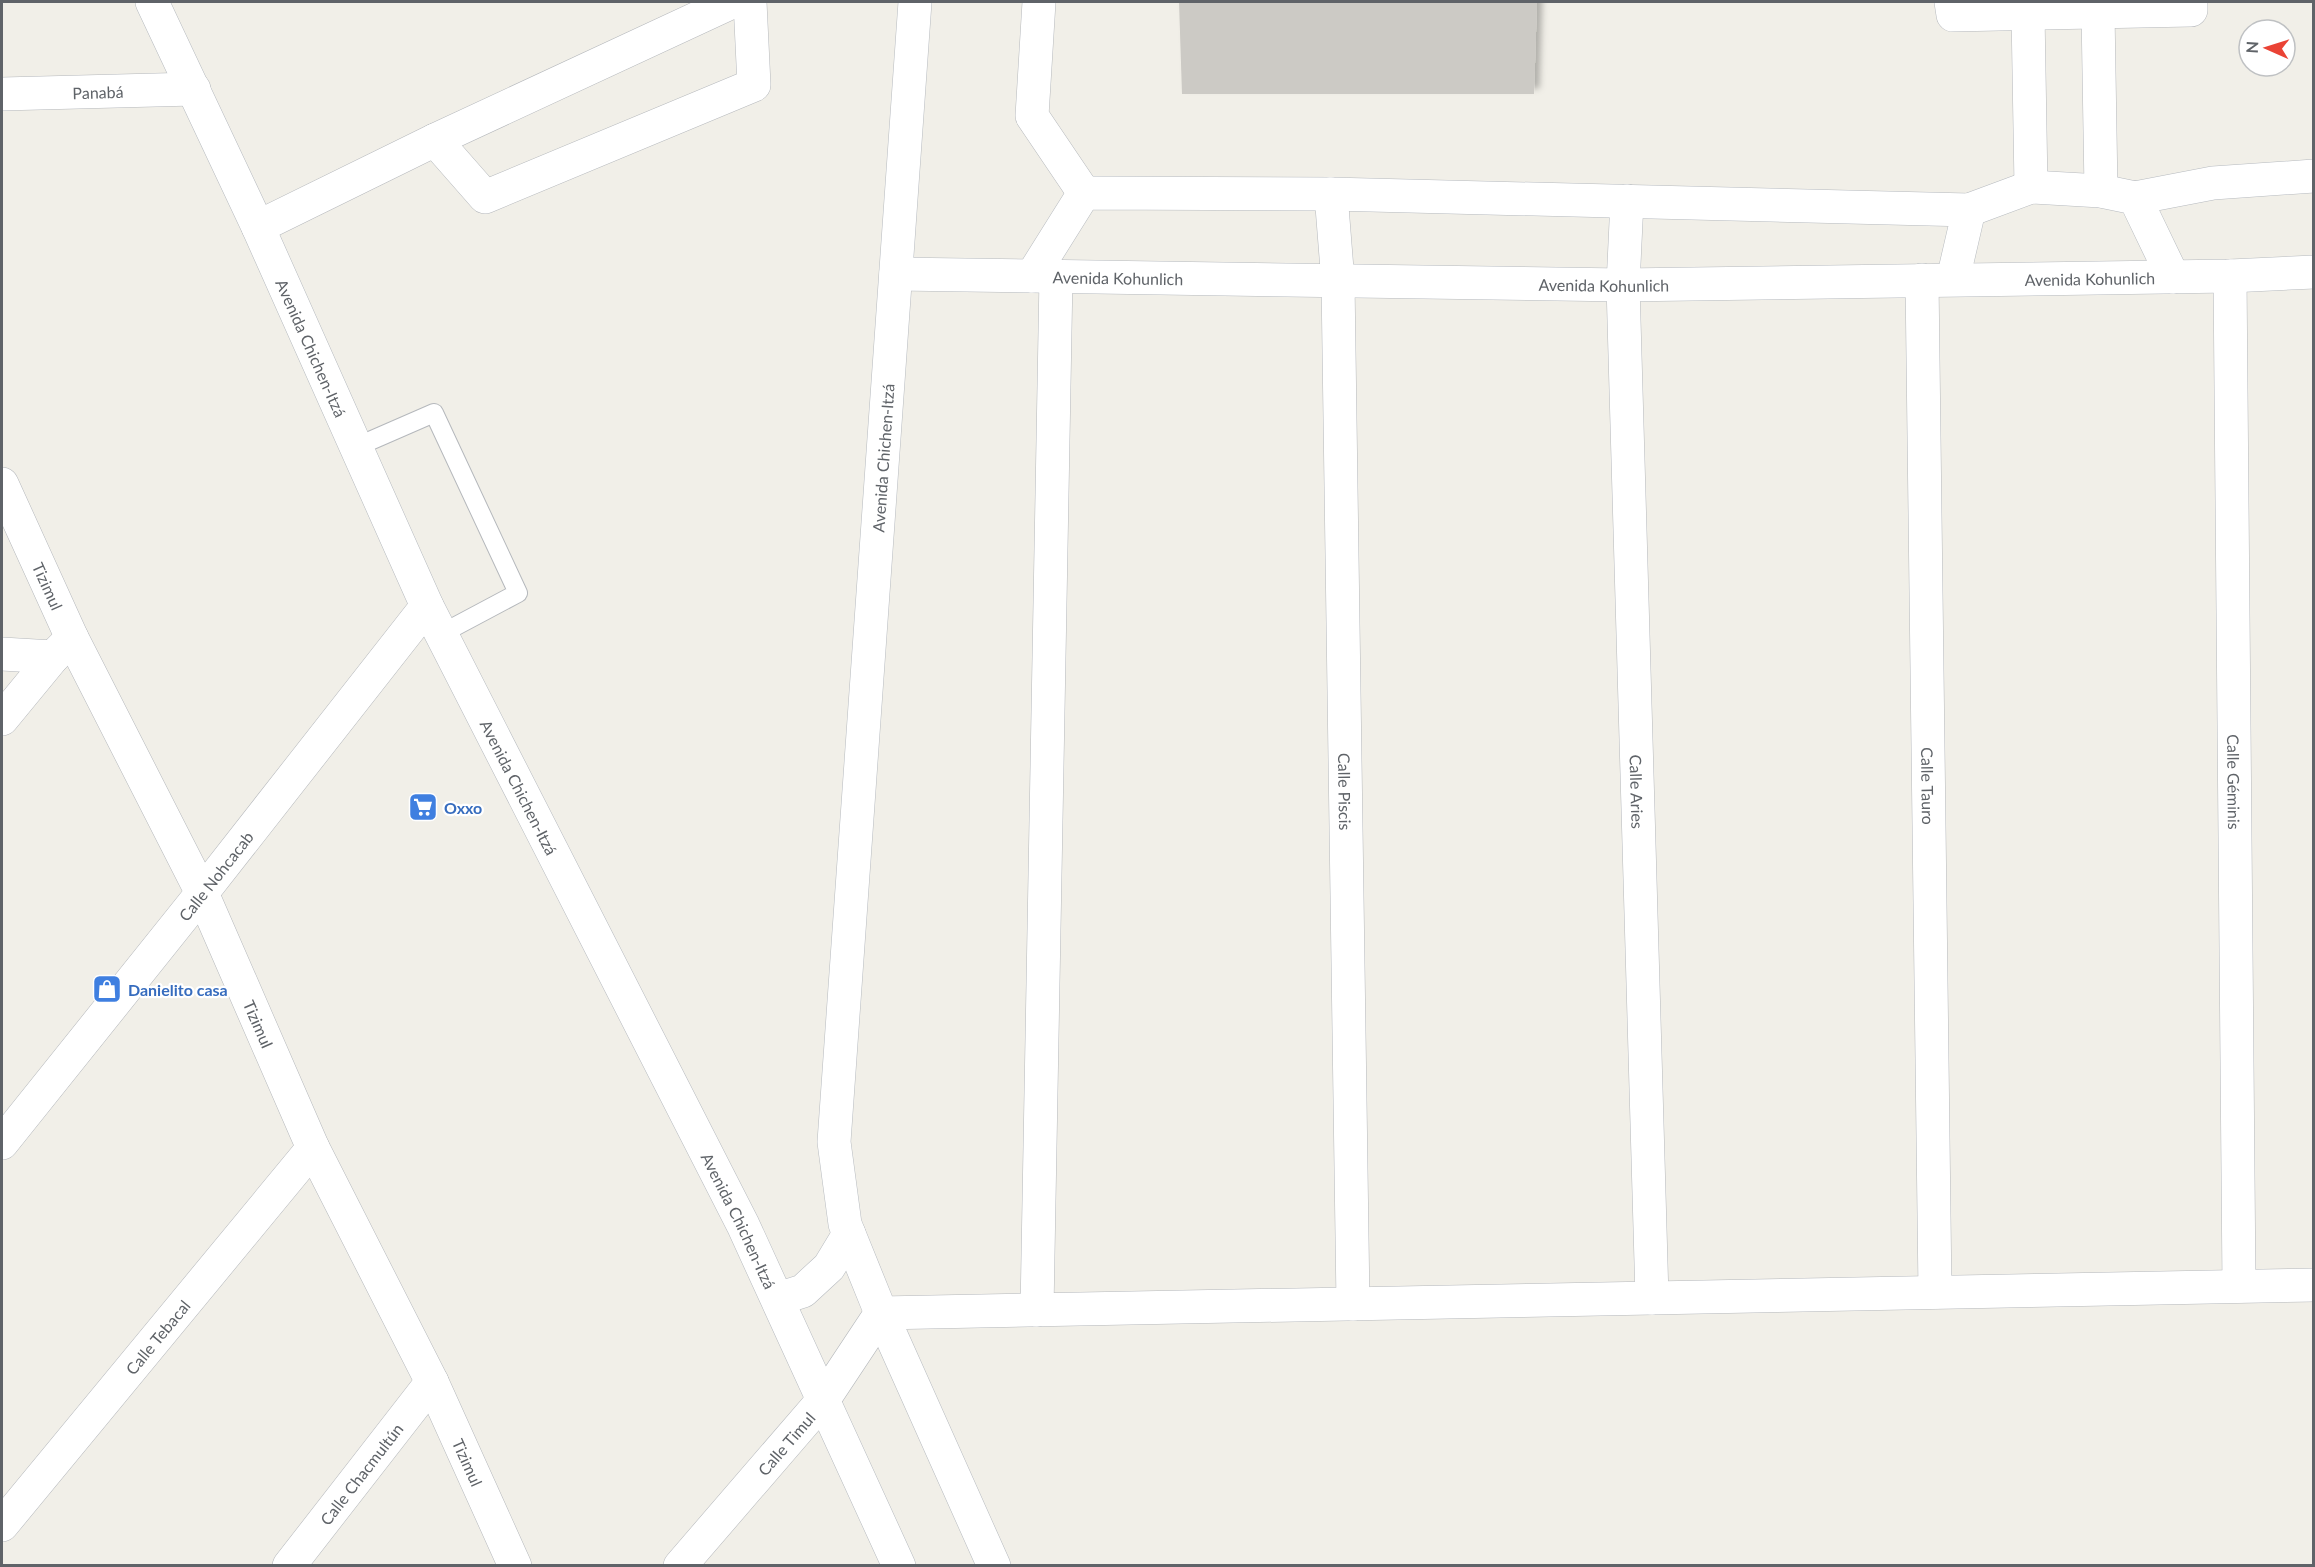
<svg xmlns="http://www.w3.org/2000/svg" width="2315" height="1567" font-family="Lato,sans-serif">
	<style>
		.building { fill: #cccac5; filter: url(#shadow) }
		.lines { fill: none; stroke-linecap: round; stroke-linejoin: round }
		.lane-casing { stroke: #b5b8bc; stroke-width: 20 }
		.street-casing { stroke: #b5b8bc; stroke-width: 34 }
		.secondary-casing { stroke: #b6babf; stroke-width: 34 }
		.lane { stroke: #fff; stroke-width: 18 }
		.street { stroke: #fff; stroke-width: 33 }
		.secondary { stroke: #fff; stroke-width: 33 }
		.labels { text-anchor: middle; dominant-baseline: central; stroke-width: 4.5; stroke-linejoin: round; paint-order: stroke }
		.street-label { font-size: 16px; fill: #5f6368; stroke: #fff }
		.shop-label { font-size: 16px; font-weight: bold; fill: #366cbe; stroke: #fff; text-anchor: start }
	</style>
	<defs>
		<filter id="shadow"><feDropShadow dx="5.5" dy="-5.5" stdDeviation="3" flood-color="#0004"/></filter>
	</defs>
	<rect width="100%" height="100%" fill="#f1efe8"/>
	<!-- building -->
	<path class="building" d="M1179,2H1537L1534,94H1182Z"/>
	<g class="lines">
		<!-- lane casing -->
		<g class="lane-casing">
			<path id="lane" d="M356,447L434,413L518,593L441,634"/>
		</g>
		<!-- street casing -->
		<g class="street-casing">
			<g id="street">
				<path d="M1039,2L1032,116L1084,193"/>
				<path d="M1951,2L1953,15L2191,10V2"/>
				<path d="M2098,12L2101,191"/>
				<path d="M2028,13L2031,187"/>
				<path id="s1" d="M2,94L194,89"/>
				<path d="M435,140L485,197L754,85L750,2"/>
				<path id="s2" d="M1331,194L1338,282L1353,1304"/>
				<path id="s3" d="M1627,201L1623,285L1652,1298"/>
				<path d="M258,227L435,140L732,2"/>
				<path id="s4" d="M2230,276L2239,1286"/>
				<path id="s5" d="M1922,280L1935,1292"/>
				<path id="s6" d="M2,484L72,638L202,893L313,1148L432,1382L515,1566"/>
				<path d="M2,654L53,657"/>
				<path d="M2,719L53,657L72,638"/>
				<path id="s7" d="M2,1143L202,893L427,606"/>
				<path d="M1037,1310L1056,277"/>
				<path id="s8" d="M2,1525L313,1148"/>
				<path id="s9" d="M289,1566L432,1382"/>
				<path id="s10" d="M680,1566L824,1399L881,1313L2314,1285"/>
			</g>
		</g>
		<!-- secondary casing -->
		<g class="secondary-casing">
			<g id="secondary">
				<path id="s11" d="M152,2L258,227L427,606L743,1225L899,1566"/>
				<path d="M915,2L834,1142L845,1224L881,1313L994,1566"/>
				<path d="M2135,198L2213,183L2314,176"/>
				<path id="s12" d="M896,274L1623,285L2230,276L2314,272"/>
				<path d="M1032,276L1084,193L1331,194L1969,210"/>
				<path d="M1953,279L1969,210L2031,187L2101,191L2135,198L2173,277"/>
				<path d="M778,1299L803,1291L829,1267L849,1234"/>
			</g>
		</g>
		<!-- lane -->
		<use href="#lane" class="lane"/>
		<!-- street -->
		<use href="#street" class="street"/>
		<!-- secondary -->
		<use href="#secondary" class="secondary"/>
	</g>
	<!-- icons -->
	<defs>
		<g id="supermarket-square" transform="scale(1.5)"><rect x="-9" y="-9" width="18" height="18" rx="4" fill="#3f7fe0" stroke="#fff"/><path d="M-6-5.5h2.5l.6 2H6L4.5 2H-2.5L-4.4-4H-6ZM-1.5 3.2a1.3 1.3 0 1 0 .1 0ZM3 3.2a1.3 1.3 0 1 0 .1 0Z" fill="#fff"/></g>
		<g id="shop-square" transform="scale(1.5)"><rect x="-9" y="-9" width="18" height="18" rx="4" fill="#3f7fe0" stroke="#fff"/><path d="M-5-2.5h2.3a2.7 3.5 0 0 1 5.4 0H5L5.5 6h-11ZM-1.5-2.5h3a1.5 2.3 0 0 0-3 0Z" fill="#fff"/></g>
	</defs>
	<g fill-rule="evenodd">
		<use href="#supermarket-square" x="423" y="807"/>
		<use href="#shop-square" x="107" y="989"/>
	</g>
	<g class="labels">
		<!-- street labels -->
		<g class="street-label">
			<text stroke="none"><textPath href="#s1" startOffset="96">Panabá</textPath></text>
			<text stroke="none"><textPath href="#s12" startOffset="1194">Avenida Kohunlich</textPath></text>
			<text stroke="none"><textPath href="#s12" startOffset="222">Avenida Kohunlich</textPath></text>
			<text stroke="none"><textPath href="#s12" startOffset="708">Avenida Kohunlich</textPath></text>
			<text stroke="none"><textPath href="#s11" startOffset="381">Avenida Chichen-Itzá</textPath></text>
			<text transform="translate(883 458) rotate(-86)">Avenida Chichen-Itzá</text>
			<text stroke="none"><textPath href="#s6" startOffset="112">Tizimul</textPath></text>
			<text stroke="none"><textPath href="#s4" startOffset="506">Calle Géminis</textPath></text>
			<text stroke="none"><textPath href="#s5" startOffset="506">Calle Tauro</textPath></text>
			<text stroke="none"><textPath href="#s11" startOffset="867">Avenida Chichen-Itzá</textPath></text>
			<text stroke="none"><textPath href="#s3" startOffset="591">Calle Aries</textPath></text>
			<text stroke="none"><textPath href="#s2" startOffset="598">Calle Piscis</textPath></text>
			<text stroke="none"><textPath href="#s7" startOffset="342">Calle Nohcacab</textPath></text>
			<text stroke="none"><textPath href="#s6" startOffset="598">Tizimul</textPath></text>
			<text stroke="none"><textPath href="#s11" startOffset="1353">Avenida Chichen-Itzá</textPath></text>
			<text stroke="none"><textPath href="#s8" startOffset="244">Calle Tebacal</textPath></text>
			<text stroke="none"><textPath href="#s10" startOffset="162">Calle Timul</textPath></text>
			<text stroke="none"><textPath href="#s6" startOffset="1084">Tizimul</textPath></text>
			<text stroke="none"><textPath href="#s9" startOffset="117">Calle Chacmultún</textPath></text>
		</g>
		<!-- shop labels -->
		<g class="shop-label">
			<text x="444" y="807">Oxxo</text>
			<text x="128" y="989">Danielito casa</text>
		</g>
	</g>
	<!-- border -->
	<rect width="2315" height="1567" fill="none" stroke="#5f6368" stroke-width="6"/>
	<!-- north arrow -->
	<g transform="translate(2267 48) rotate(273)"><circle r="28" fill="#ffffff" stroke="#bfc1c3" stroke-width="1.5"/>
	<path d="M0-4.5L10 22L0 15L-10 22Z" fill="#ea4335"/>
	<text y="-9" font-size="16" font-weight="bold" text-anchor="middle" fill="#5f6368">N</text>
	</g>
</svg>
